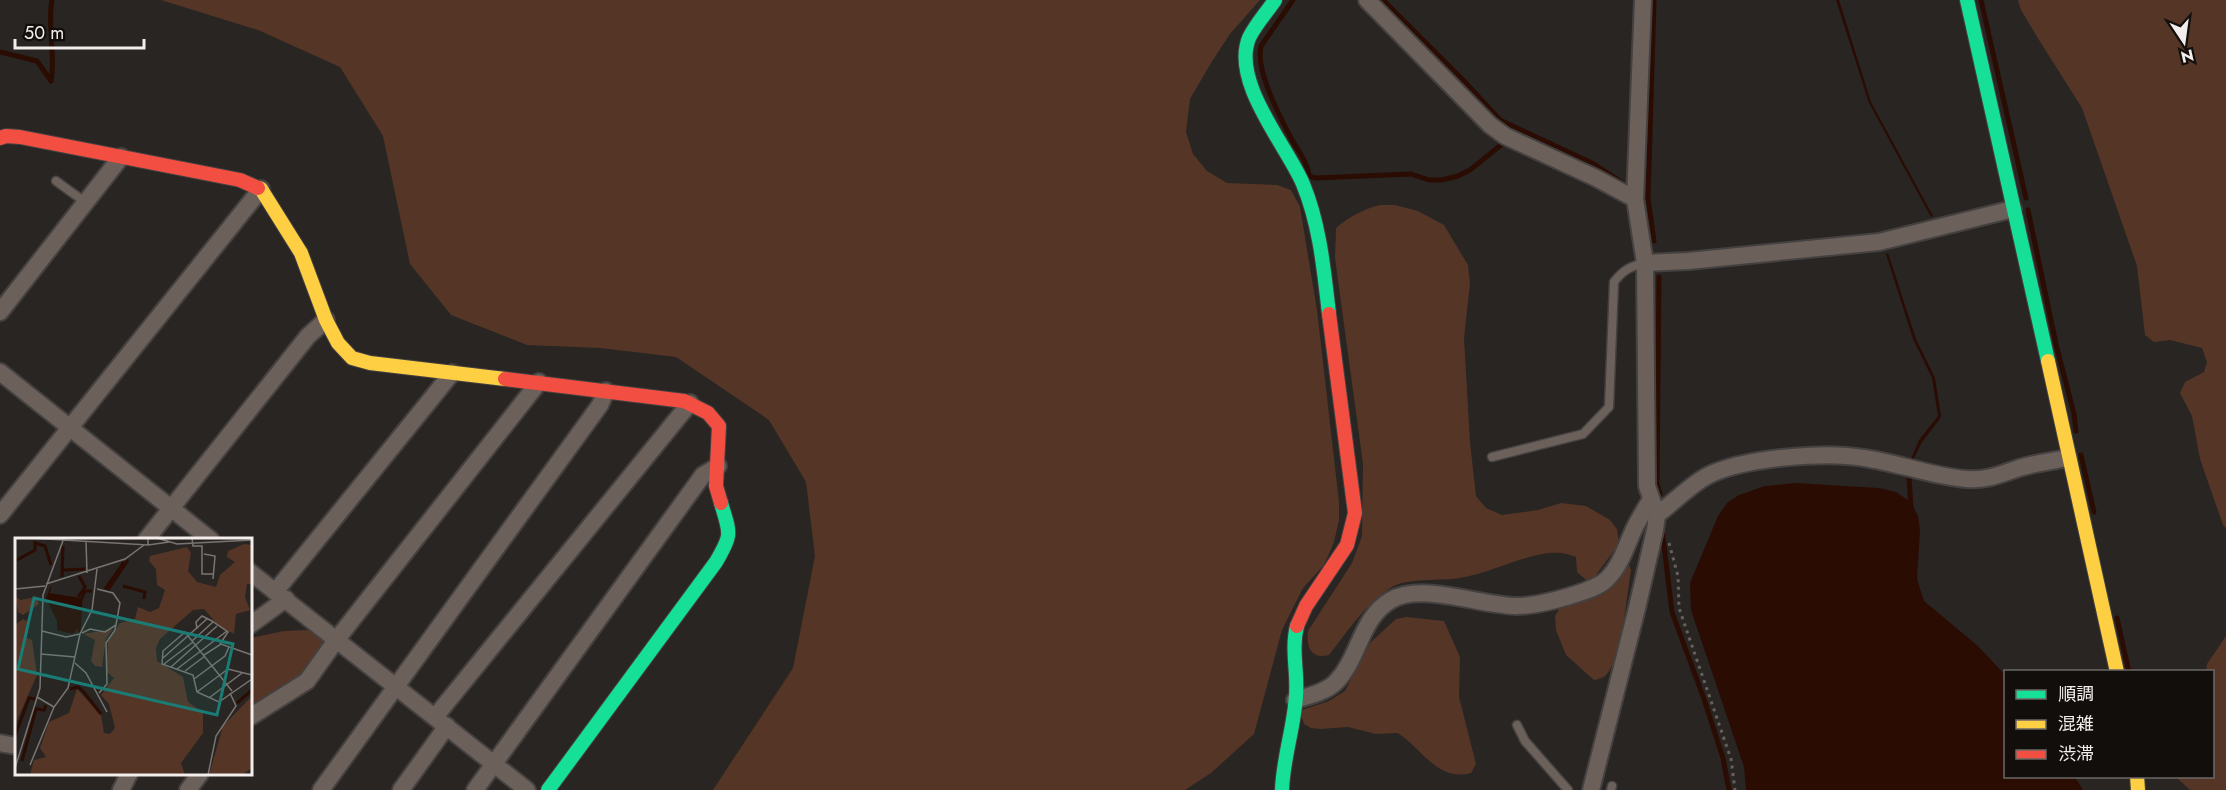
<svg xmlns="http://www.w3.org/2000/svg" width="2226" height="790" font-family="Jost,'Noto Sans JP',sans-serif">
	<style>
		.green { fill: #553526 }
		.water { fill: #2b0c03 }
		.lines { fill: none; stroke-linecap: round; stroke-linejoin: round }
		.stream { stroke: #2b0c03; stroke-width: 5 }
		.lane-casing { stroke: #444140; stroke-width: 11 }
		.street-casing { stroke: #444140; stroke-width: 20 }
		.fast-casing { stroke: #444140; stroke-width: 16 }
		.slow-casing { stroke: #444140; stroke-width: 16 }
		.jam-casing { stroke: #444140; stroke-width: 16 }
		.path { stroke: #68605d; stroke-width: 3; stroke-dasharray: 3 4.5; stroke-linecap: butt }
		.lane { stroke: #6c605b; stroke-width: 8 }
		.street { stroke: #6c605b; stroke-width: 16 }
		.fast { stroke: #16e098; stroke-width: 14 }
		.slow { stroke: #ffcf43; stroke-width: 14 }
		.jam { stroke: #f24e42; stroke-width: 14 }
		.inset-river { fill: none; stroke: #2b0c03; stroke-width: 3 }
		.inset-road { fill: none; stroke: #797573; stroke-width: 1.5 }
		.view { fill: #1a7c74; fill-opacity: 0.15; stroke: #1a7c74; stroke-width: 3 }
		.inset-edge { fill: none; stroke: #f3eeeb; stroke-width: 3 }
	</style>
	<rect width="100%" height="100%" fill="#282523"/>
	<!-- green -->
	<g class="green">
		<path d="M161,0H1260L1230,34L1211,63L1190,99L1186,132L1193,154L1207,171L1227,183L1277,185L1291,190L1300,207L1317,310L1339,502V520L1334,542L1324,565L1303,588L1282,630L1254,734L1211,773L1185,790H713L793,668L815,556L806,482L769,420L676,357L600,348L527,345L451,315L410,264L383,136L340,67L258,30Z"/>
		<path d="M2018,0H2226V528L2223,525L2200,459L2192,416L2180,393L2185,382L2204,372L2207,362L2202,348L2170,340L2154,342L2145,335L2137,266L2082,108L2039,40L2021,10Z"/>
		<path d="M1380,205H1395L1418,211L1444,225L1468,265L1470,283L1464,338L1470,442L1476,496L1486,508L1502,515L1538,510L1561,503L1586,506L1610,520L1617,529L1619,544L1593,579L1586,580L1577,572L1576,557C1567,553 1559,552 1549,553C1518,557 1490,573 1460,578C1441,581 1406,578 1392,587C1364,605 1349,630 1329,655C1311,660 1306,647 1308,631L1352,563L1362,536L1363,464L1335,258L1336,228C1349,217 1363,209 1380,205Z"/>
		<path d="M1625,563L1629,565L1631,570C1627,593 1622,659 1606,675C1603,678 1599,679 1594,680L1566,655L1556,630L1555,616L1560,608L1585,600L1605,588Z"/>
		<path d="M1406,617L1444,621L1460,657L1459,697L1476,764L1471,773C1438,782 1422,749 1398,733L1376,734L1348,727L1320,729L1311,728L1304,724L1301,715L1302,710L1329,701L1345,691L1370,643L1396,619Z"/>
		<path d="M305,630L316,632L328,641L303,678L251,711V638L284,631Z"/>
		<path d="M2226,636V790H2190L2176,777L2212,776V672L2206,671L2207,664Z"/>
	</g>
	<!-- water -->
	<g class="water">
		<path d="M1836,0H1839L1871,102L1933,216L1931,217L1869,103Z"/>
		<path d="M1888,253L1916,339L1935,378L1941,416L1939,420L1922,442L1913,460L1911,459L1919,440L1938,416L1932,378L1913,339L1886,254Z"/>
		<path d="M1795,483L1879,488L1896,492L1911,502L1918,516L1920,530L1917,579L1924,601L1978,646L2005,675L2006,776L2075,777L2083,790H1746L1744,767L1691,610L1690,583L1718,516L1727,503L1739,495L1765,486Z"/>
	</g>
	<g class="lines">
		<!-- stream -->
		<g class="stream">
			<path d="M1293,0L1261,46C1255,70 1280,117 1291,138C1298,151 1307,161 1309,175"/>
			<path d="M1383,0L1464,81L1500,120L1594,164L1624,184"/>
			<path d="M1981,0L2026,198"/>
			<path d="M0,52L37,61L51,81C56,54 47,27 52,0"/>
			<path d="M1308,176L1316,178L1411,174L1429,180H1442L1458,176L1470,170L1501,145"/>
			<path d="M2028,210L2056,344L2074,414L2076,431"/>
			<path d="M1654,241L1648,198L1654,0"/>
			<path d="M1659,277L1657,483L1660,494"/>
			<path d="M2081,455L2094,512"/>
			<path d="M1909,477L1911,508"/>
			<path d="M1662,529L1672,612L1704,699L1723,758L1729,790"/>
			<path d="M2117,618L2129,672"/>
		</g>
		<!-- lane casing -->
		<g class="lane-casing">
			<g id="lane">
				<path d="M56,181L85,202"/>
				<path d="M1492,457L1583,434L1609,407L1614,282C1623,270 1631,266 1645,263"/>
				<path d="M1517,725L1525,741L1568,790"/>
				<path d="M1611,790L1612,786"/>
			</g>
		</g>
		<!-- street casing -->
		<g class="street-casing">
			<g id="street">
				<path d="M1367,0L1490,125L1505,136L1596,178L1635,199"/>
				<path d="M1645,263L1688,261L1879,242L2013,209"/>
				<path d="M0,312L121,157"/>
				<path d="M0,372L211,540"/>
				<path d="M0,515L261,189"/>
				<path d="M1657,515C1674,502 1689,486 1707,476C1742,458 1825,451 1864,458C1898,463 1932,476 1966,479C1986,481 2001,474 2019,468C2035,463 2052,461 2068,458"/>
				<path d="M146,540L308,336L326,320"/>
				<path d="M250,572L527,790"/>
				<path d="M275,592L452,373"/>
				<path d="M250,625L286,599"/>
				<path d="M1295,700C1309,696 1326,692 1336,682C1360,657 1360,618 1391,600C1422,582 1481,606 1517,606C1535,606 1553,601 1570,596C1582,592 1598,588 1607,579C1621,566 1627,543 1635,527C1640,517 1646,508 1651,499"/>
				<path d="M250,717L307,681L337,639L539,382"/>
				<path d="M435,717L690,403"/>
				<path d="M0,743L16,746"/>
				<path d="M121,790L129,774"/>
				<path d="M188,790L200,774"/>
				<path d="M321,790L600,405L606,391"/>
				<path d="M401,790L447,726"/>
				<path d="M475,790L703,475L718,466"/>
				<path d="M1591,790L1637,608L1655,530L1657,515L1647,486L1645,263L1635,199L1643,0"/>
			</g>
		</g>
		<!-- fast casing -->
		<g class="fast-casing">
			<g id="fast">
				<path d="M1275,0C1267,12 1255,25 1249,38C1231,82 1287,146 1303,184C1320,225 1324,271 1329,314"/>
				<path d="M1967,0L2048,361"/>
				<path d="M548,790L716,562C733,533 730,534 721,503"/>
				<path d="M1282,790C1283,758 1294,728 1296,696C1298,673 1291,649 1297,626"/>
			</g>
		</g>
		<!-- slow casing -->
		<g class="slow-casing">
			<g id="slow">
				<path d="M258,188L261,189L301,253L326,320L338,343L352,358L370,363L505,379"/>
				<path d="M2048,361L2117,672"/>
				<path d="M2137,776L2138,790"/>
			</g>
		</g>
		<!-- jam casing -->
		<g class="jam-casing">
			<g id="jam">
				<path d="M0,138L6,136L20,137L240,180L258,188"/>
				<path d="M505,379L684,401L708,413L719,426L716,486L721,503"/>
				<path d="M1297,626L1306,606L1347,545L1355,513L1329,314"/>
			</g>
		</g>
		<!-- path -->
		<path class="path" d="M1669,543L1678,576L1679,608L1731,759L1735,790"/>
		<!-- lane -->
		<use href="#lane" class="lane"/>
		<!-- street -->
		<use href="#street" class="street"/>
		<!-- fast -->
		<use href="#fast" class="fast"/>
		<!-- slow -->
		<use href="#slow" class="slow"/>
		<!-- jam -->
		<use href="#jam" class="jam"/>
	</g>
	<!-- overview -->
	<g transform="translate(15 538)">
		<rect width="237" height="237" fill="#282523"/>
		<path d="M229,6L237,7V46H232L230,59L235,72L221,76L219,96L204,88L189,71L178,72L145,101L141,110L142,123L168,139L173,164L188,174V195L166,225L170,237H15L19,222L31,219L25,210L34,184L54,175L62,151L86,177L89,195L95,196L100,190L94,166L86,157L99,140L91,133L93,104L105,85L120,81L123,69L135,74L144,70L150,52L142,47L141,31L134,23L135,18L172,9L176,15L173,33L182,44L201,49L205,37L220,24L212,19L213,13ZM0,58L5,62L21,59L24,66L8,77L3,74ZM8,81L14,84L12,100L17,102L22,137L0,187V87ZM98,91L91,101L87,129L80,128L76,123L80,102L68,96ZM237,158V230L227,237H194L208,188Z" fill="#553526"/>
		<path d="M46,44L36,48V52L34,55L65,60L63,90L58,96L42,92V83L31,60L36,48Z" fill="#2b0c03"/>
		<path class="inset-river" d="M20,5L30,8L36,27M2,22L20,12V3M48,32L70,31M47,39L48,8M108,48L130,54L129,61M90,51L109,24M93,52L113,22M63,59L70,49L64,38M64,94L66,62L70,53H77M55,151L63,149L68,153L86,176M222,165L237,152M0,198L14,160L20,161M7,223L21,171L29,172L31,167"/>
		<path class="inset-road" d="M14,0L133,7V0M142,0L162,6L237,2M177,0L178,8H187V36H199M71,3L72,35M133,7L154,4M189,16L200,18L198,41M31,46L110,21L129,7M0,51L30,48M82,51L98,55L105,65L100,92L91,105L92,146L84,155M182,91L181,84L187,78L197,83L213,94L205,106M27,93L51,99L65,96M67,95L75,91L90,94L101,87M177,103L198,84M26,116L60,119M189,117L206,106L237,117M148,120L193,80M60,125L71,135L92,174M149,126L178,104M156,129L202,88M162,131L212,93M170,133L190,118M179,141L210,118L214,109M217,153L170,94L148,113L147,126L178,137L182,154L204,164L237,141M182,154L213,131L237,137M22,159L39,169M194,160L227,135M15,227L39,169L53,150L65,96L77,72L82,31M0,230L25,150L28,57L49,0M193,237L201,198L221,168L215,155"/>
		<path class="view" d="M19,60L218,106L202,177L3,131Z"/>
		<rect width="237" height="237" class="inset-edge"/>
	</g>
	<!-- legend -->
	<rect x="2004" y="670" width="210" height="108" fill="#110e0c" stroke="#6b6865" stroke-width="1.5"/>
	<rect x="2016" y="690" width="30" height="9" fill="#16e098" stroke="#6b6865" stroke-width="1.5"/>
	<text x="2058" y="700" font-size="18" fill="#f3eeeb">順調</text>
	<rect x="2016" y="720" width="30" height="9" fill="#ffcf43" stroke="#6b6865" stroke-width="1.5"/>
	<text x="2058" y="730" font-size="18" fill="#f3eeeb">混雑</text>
	<rect x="2016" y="750" width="30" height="9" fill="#f24e42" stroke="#6b6865" stroke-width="1.5"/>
	<text x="2058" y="760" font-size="18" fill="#f3eeeb">渋滞</text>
	<!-- north arrow -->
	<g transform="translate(2184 42) rotate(167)" stroke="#110e0c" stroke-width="4.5" paint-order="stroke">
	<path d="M0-4.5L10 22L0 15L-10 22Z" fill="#f3eeeb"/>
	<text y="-9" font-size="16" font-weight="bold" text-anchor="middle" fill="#f3eeeb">N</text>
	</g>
	<!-- scale -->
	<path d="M15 39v9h129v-9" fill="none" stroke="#f3eeeb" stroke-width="3"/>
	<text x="24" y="39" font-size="18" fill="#f3eeeb" stroke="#110e0c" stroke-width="4.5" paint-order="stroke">50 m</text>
</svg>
